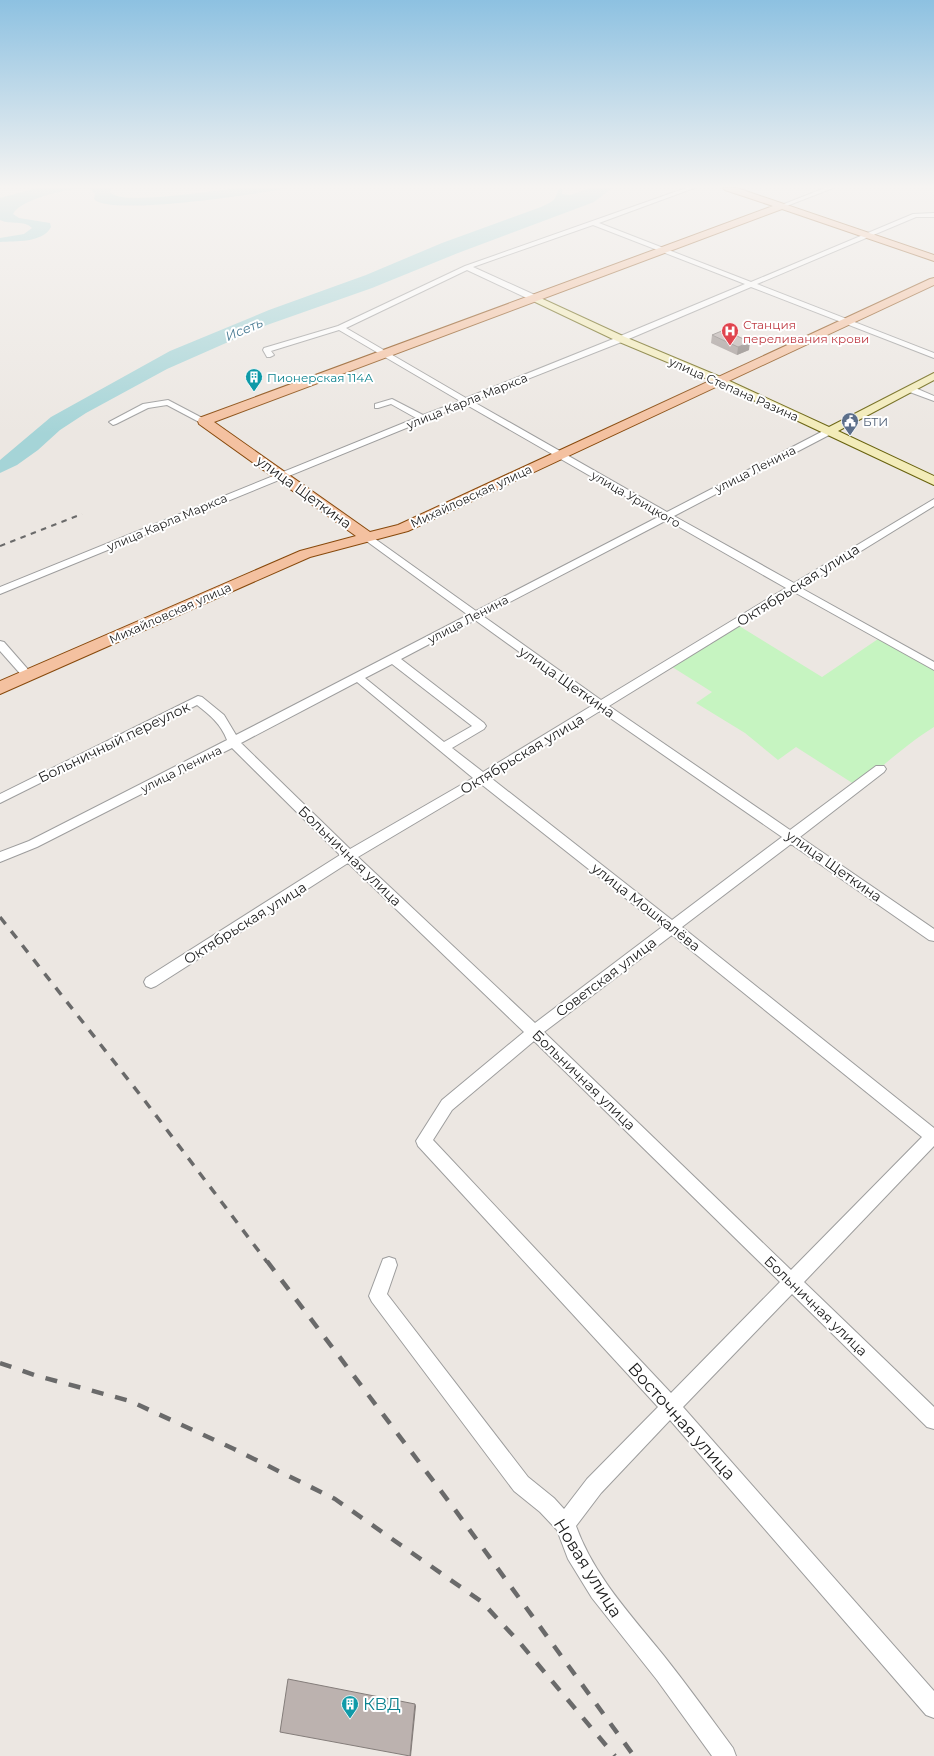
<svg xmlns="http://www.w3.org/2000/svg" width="934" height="1756" font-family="Montserrat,sans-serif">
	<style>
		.park { fill: #c6f4c1 }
		.water { fill: #a5d4d7 }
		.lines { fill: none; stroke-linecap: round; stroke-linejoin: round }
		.street-casing { stroke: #9d9d9d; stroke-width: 2 }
		.secondary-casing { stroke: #68620d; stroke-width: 2 }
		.primary-casing { stroke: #87490c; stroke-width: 2 }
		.street { fill: #fff; fill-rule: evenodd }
		.secondary { fill: #f3ecb9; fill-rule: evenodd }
		.primary { fill: #f4c1a0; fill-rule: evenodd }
		.rail-far2 { stroke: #6a6a6a; stroke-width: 2; stroke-dasharray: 5.5 5.5; stroke-linecap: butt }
		.rail-far1 { stroke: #6a6a6a; stroke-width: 3.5; stroke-dasharray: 9 9; stroke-linecap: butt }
		.rail { stroke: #6a6a6a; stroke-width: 4.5; stroke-dasharray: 12 12; stroke-linecap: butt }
		.wall { fill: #a29996 }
		.shaded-wall { fill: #847d7a }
		.building { fill: #bcb2af; stroke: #847d7a }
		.labels { text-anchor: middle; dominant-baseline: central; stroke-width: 4; stroke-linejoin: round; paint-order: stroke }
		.far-health-label { font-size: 12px; fill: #be3a42; stroke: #fff; text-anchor: start }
		.far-culture-label { font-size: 12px; fill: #0d838f; stroke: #fff; text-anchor: start }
		.far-street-label { font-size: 12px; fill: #1c1c1c; stroke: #fff }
		.far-service-label { font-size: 12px; fill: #4e5e75; stroke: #fff; text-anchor: start }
		.far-water-label { font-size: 13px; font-style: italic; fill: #4b7c94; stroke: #fff }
		.street-label { font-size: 14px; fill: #1c1c1c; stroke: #fff }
		.near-street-label { font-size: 17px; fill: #1c1c1c; stroke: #fff }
		.near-culture-label { font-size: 17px; fill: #0d838f; stroke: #fff; text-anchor: start }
	</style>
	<rect width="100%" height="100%" fill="#ece7e2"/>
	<!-- park -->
	<path class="park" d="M736,624L822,677L881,637L934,667V727C906,744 883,767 857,786L796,747L778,760L745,733L696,703L712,692L669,665Z"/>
	<!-- water -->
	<g class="water">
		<path d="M37,188H112L110,192C120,207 219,189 240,188C256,187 273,188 289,188C263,193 107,217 94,199L95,194L90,189C74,186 20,199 13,214L19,218L50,223L51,227C43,243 15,241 0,242V238L24,234L32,228C25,220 10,225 0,220V198Z"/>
		<path d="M559,188H562V194L570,195L590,188H612L594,202L458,253L372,288L267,325L167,369L86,413L60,430L38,450L17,465L0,473V460L51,417L170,351L269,310L366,275L442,243L541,207C556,200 554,201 559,188Z"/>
	</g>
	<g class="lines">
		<!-- street casing -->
		<g class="street-casing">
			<g id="street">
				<path d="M686,188H694L599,223L751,282L913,214L934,213V217H916L757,284L934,353V358L751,287L624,341L472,401L667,512L825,430H831L832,432L831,434L674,516L794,583L934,499V506L801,588L934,662V670L794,592L609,706L790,830L876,766H884L886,769L884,772L800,837L934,929V941L929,940L791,844L682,927L934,1128V1146L804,1282L934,1407V1429L927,1427L792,1294L683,1407L934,1691V1718L926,1715L670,1420L601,1493L576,1526C594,1576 631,1615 664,1656C688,1686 710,1717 733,1748L736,1756H712L657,1680L592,1598L568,1559L557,1530L540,1512L514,1491L372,1302L369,1296L383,1259L389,1257L395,1259L397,1265L387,1294L528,1477L554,1498L564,1509L587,1479L658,1407L418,1146L416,1141L442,1100L524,1032L348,863L156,986L151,988L146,986L144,982L146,978L340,855L232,748L37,847L0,862V852L29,841L227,740C221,724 210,715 197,705L0,803V794L198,696L202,697L224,715L236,735L468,615L365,540L363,538L365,536H371L476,611L660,516L465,404L0,594V587L416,418L391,404L378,408H375V404L392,399L423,415L460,401L339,330L271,351L274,355L270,357H267L263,350L264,348L338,326L465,266ZM593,225L745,284L618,337L466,398L346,328L467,270L531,300H537V296L473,267ZM667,520L786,588L601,700L483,616ZM475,620L593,705L483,772L452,748L484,729L486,726L484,723L401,659ZM392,664L472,726L444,742L365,678ZM357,682L473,778L350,849L241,743ZM600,711L782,837L672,920L491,778ZM481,784L662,927L535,1023L358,857ZM672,935L922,1137L791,1270L544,1032ZM534,1041L780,1282L671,1393L433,1140L452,1110Z"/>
				<path d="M825,188H833L784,207L779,206Z"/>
				<path d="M907,387H913L934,396V401L907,391Z"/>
				<path d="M168,400L208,421L207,423H201L167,405L148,408L116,424L113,425L109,422L143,404Z"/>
				<path d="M0,641L4,642L32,674L33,676L32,678H24L0,651Z"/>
			</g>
		</g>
		<!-- secondary casing -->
		<g class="secondary-casing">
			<path id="secondary" d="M534,295L625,337L723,378L829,427L934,373V380L838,431L934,476V485L715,382L617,341L531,300L529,298Z"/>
		</g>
		<!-- primary casing -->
		<g class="primary-casing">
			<path id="primary" d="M723,188H737L934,255V261L782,209L214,422L370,532L398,525L930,279L934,278V285L408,531L310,557L0,694V681L300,551L356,536L199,424L198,421L199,418L773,206L725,190Z"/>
		</g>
		<!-- street -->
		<use href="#street" class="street"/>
		<!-- secondary -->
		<use href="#secondary" class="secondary"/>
		<!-- primary -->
		<use href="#primary" class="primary"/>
		<!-- rail-far2 -->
		<path class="rail-far2" d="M0,546L82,514"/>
		<!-- rail-far1 -->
		<path class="rail-far1" d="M0,917L145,1101L267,1262"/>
		<!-- rail -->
		<g class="rail">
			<path d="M267,1261L453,1507L634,1756"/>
			<path d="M0,1363L34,1375L130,1401L234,1449L335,1499L482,1602L520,1643L615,1756"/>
		</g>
	</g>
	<!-- wall -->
	<path class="wall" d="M712,335L749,350L737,355L711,343Z"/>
	<!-- shaded-wall -->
	<g class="shaded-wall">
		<path d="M750,342L749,350L737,355L738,347Z"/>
		<path d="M415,1704L416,1706L411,1756H410Z"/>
	</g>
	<!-- building -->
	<g class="building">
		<path d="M724,330L750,342L738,347L712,335Z"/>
		<path d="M288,1679L415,1704L410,1756L280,1732Z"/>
	</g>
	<!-- sky -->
	<linearGradient id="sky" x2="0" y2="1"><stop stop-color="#8dc1e1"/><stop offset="0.43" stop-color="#f6f4f2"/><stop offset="1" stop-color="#f6f4f2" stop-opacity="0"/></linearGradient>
	<rect width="934" height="434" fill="url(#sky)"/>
	<!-- icons -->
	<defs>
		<g id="hospital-pin" transform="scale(0.9)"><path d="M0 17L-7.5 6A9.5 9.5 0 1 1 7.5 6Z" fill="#e0444e" stroke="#fff"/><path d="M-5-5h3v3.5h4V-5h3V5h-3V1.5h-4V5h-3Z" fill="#fff"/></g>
		<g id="building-pin" transform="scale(0.9)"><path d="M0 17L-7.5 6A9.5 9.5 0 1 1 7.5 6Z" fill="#0f9aa8" stroke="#fff"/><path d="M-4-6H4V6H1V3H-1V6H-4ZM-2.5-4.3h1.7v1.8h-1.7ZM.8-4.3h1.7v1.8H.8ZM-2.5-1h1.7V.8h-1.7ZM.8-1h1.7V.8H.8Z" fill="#fff"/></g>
		<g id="civic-pin" transform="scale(0.9)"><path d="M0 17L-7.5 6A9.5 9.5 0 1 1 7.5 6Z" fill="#5c6f8a" stroke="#fff"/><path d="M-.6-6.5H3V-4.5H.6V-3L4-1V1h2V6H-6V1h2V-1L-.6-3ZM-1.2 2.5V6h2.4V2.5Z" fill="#fff"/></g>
	</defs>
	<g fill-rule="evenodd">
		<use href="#hospital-pin" x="730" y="331"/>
		<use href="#building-pin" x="254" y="377"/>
		<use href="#civic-pin" x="850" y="421"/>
		<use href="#building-pin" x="350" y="1704"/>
	</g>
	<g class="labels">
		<!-- far-health labels -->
		<g class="far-health-label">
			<text x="743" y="324">Станция<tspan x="743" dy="14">переливания крови</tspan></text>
		</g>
		<!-- far-culture labels -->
		<g class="far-culture-label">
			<text x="267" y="377">Пионерская 114А</text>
		</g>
		<!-- far-street labels -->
		<g class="far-street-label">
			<text transform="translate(734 389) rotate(24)">улица Степана Разина</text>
			<text transform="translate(467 401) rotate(-22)">улица Карла Маркса</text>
			<text transform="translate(755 469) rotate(-27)">улица Ленина</text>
			<text transform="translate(471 496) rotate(-25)">Михайловская улица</text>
			<text transform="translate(636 499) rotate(30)">улица Урицкого</text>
			<text transform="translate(167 522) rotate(-23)">улица Карла Маркса</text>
			<text transform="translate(170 613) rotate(-24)">Михайловская улица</text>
			<text transform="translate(468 619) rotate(-28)">улица Ленина</text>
			<text transform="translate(181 769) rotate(-27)">улица Ленина</text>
		</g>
		<!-- far-service labels -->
		<g class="far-service-label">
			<text x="863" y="421">БТИ</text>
		</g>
		<!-- far-water labels -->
		<g class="far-water-label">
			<text transform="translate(244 329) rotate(-23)">Исеть</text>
		</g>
		<!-- street labels -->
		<g class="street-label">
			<text transform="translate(304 492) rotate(36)">улица Щеткина</text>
			<text transform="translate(798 585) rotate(-32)">Октябрьская улица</text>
			<text transform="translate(567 682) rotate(35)">улица Щеткина</text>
			<text transform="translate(114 742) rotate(-26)">Больничный переулок</text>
			<text transform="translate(522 754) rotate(-31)">Октябрьская улица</text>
			<text transform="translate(350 856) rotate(44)">Больничная улица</text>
			<text transform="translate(834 866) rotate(35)">улица Щеткина</text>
			<text transform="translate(646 907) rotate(38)">улица Мошкалёва</text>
			<text transform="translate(245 923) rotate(-32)">Октябрьская улица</text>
			<text transform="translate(606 977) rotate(-37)">Советская улица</text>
			<text transform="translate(584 1080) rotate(44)">Больничная улица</text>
			<text transform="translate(816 1306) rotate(44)">Больничная улица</text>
		</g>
		<!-- near-street labels -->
		<g class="near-street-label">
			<text transform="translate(682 1421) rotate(48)">Восточная улица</text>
			<text transform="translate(588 1568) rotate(58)">Новая улица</text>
		</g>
		<!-- near-culture labels -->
		<g class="near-culture-label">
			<text x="363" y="1704">КВД</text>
		</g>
	</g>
</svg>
